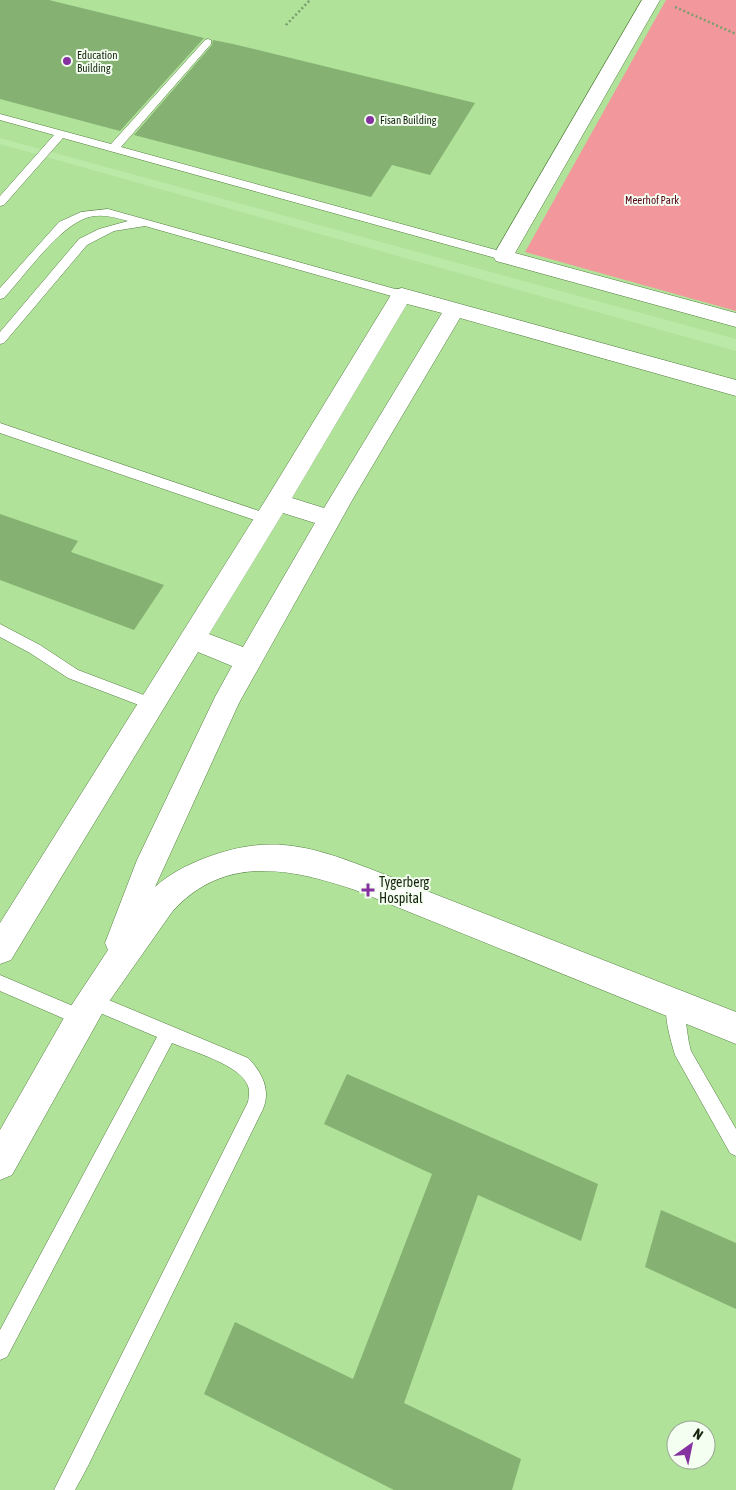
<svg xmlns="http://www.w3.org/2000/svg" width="736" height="1490" font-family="'Asap Condensed',sans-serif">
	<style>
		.built { fill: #b0e29a; fill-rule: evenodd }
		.green { fill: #f2989c }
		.building { fill: #85b172 }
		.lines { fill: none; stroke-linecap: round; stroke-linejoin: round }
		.lane-casing { stroke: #557e42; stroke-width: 1 }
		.street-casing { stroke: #557e42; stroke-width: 1 }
		.path { stroke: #7a9d6c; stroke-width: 2.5; stroke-dasharray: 2 2.5; stroke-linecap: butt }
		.lane { fill: #fff; fill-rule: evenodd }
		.street { fill: #fff; fill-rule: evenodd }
		.poi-dot { fill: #8531a0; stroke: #f4fef1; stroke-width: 2 }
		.labels { text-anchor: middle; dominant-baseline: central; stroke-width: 4; stroke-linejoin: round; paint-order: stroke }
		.far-poi-label { font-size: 11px; fill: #16270e; stroke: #f4fef1; text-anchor: start }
		.far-park-label { font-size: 11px; fill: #580719; stroke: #f4fef1 }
		.poi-label { font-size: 14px; fill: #16270e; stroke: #f4fef1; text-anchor: start }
	</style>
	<rect width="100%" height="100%" fill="#bbe9a8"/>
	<!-- built -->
	<g class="built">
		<path d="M0,0H736V339L0,138Z"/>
		<path d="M0,144L736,351V1490H0ZM676,1430H706V1460H676Z"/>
	</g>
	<!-- green -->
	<path class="green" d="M666,0H736V311L525,252Z"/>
	<!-- building -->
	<g class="building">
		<path d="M0,0H49L204,38L120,131L0,99Z"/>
		<path d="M213,40L233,44L475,103L430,175L392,165L371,197L134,135L212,45Z"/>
		<path d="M0,514L78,541L71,552L164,585L134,630L0,580Z"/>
		<path d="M347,1074L598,1184L581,1241L478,1195L404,1403L521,1459L512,1490H394L204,1394L235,1322L353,1379L432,1174L324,1124Z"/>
		<path d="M661,1210L736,1243V1309L645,1267Z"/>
	</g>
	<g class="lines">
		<!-- lane casing -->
		<g class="lane-casing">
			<g id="lane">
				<path d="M208,39L211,40V44L121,147L507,253L509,256L507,259H499L63,138L4,205L0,206V196L54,135L0,120V114L111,144L205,40Z"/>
				<path d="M108,209L406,292L408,295L402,299L145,226L114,231L87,245L4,343L0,344V332L79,239L99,229L128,221C114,217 100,213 86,218C58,228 25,275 4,298L0,299V288L59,222L81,212Z"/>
				<path d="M0,423L271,515L273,519L271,523L266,524L0,433Z"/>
				<path d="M0,624L40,645L78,670L157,700L159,704L157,708L152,710L68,678L30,653L0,637Z"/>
				<path d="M0,975L87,1012L90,1018L87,1024L81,1026L0,991Z"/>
				<path d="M92,993L248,1058C262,1072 271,1090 263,1109L88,1466L75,1490H54L248,1102C249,1096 250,1091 248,1086C241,1065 191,1051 172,1043L7,1357L0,1360V1330L157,1037L86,1007L84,1001L86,995Z"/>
				<path d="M674,997L680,999C687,1015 686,1034 691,1051L736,1129V1156L730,1153L675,1055C671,1041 662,1013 668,999Z"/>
			</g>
		</g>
		<!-- street casing -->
		<g class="street-casing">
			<g id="street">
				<path d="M642,0H660L515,253L736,313V327L496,261L493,256Z"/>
				<path d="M402,288L736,380V396L460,318L354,497L239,703L155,887C169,874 187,865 205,858C268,834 308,845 368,868L736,1012V1044L355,890C290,868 224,854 172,912L108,1003L12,1175L0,1180V1130L69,1009L108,950L105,943L137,860L215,697L232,666L198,652L11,960L0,964V923L268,496L394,290ZM407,304L442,313L324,508L292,498ZM283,513L315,523L243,647L209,634Z"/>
			</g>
		</g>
		<!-- path -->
		<g class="path">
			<path d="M675,7L736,34"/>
			<path d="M286,25L310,0"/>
		</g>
		<!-- lane -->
		<use href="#lane" class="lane"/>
		<!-- street -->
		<use href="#street" class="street"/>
	</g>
	<!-- markers -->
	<g class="poi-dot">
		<circle cx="67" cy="61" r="5"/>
		<circle cx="370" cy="120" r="5"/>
		<path d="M365.5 882.5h5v5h5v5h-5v5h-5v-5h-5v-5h5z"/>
	</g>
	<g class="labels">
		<!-- far-poi labels -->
		<g class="far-poi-label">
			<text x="77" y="55">Education<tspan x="77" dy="13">Building</tspan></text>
			<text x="380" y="120">Fisan Building</text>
		</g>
		<!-- far-park labels -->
		<g class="far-park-label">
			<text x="652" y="200">Meerhof Park</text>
		</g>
		<!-- poi labels -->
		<g class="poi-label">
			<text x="379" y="882">Tygerberg<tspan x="379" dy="16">Hospital</tspan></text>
		</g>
	</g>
	<!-- north arrow -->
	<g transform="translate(691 1445) rotate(33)"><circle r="24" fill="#f4fef1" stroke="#9ba896"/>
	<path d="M0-4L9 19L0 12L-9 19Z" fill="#8531a0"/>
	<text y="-8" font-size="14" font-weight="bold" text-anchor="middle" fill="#16270e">N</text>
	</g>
</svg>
